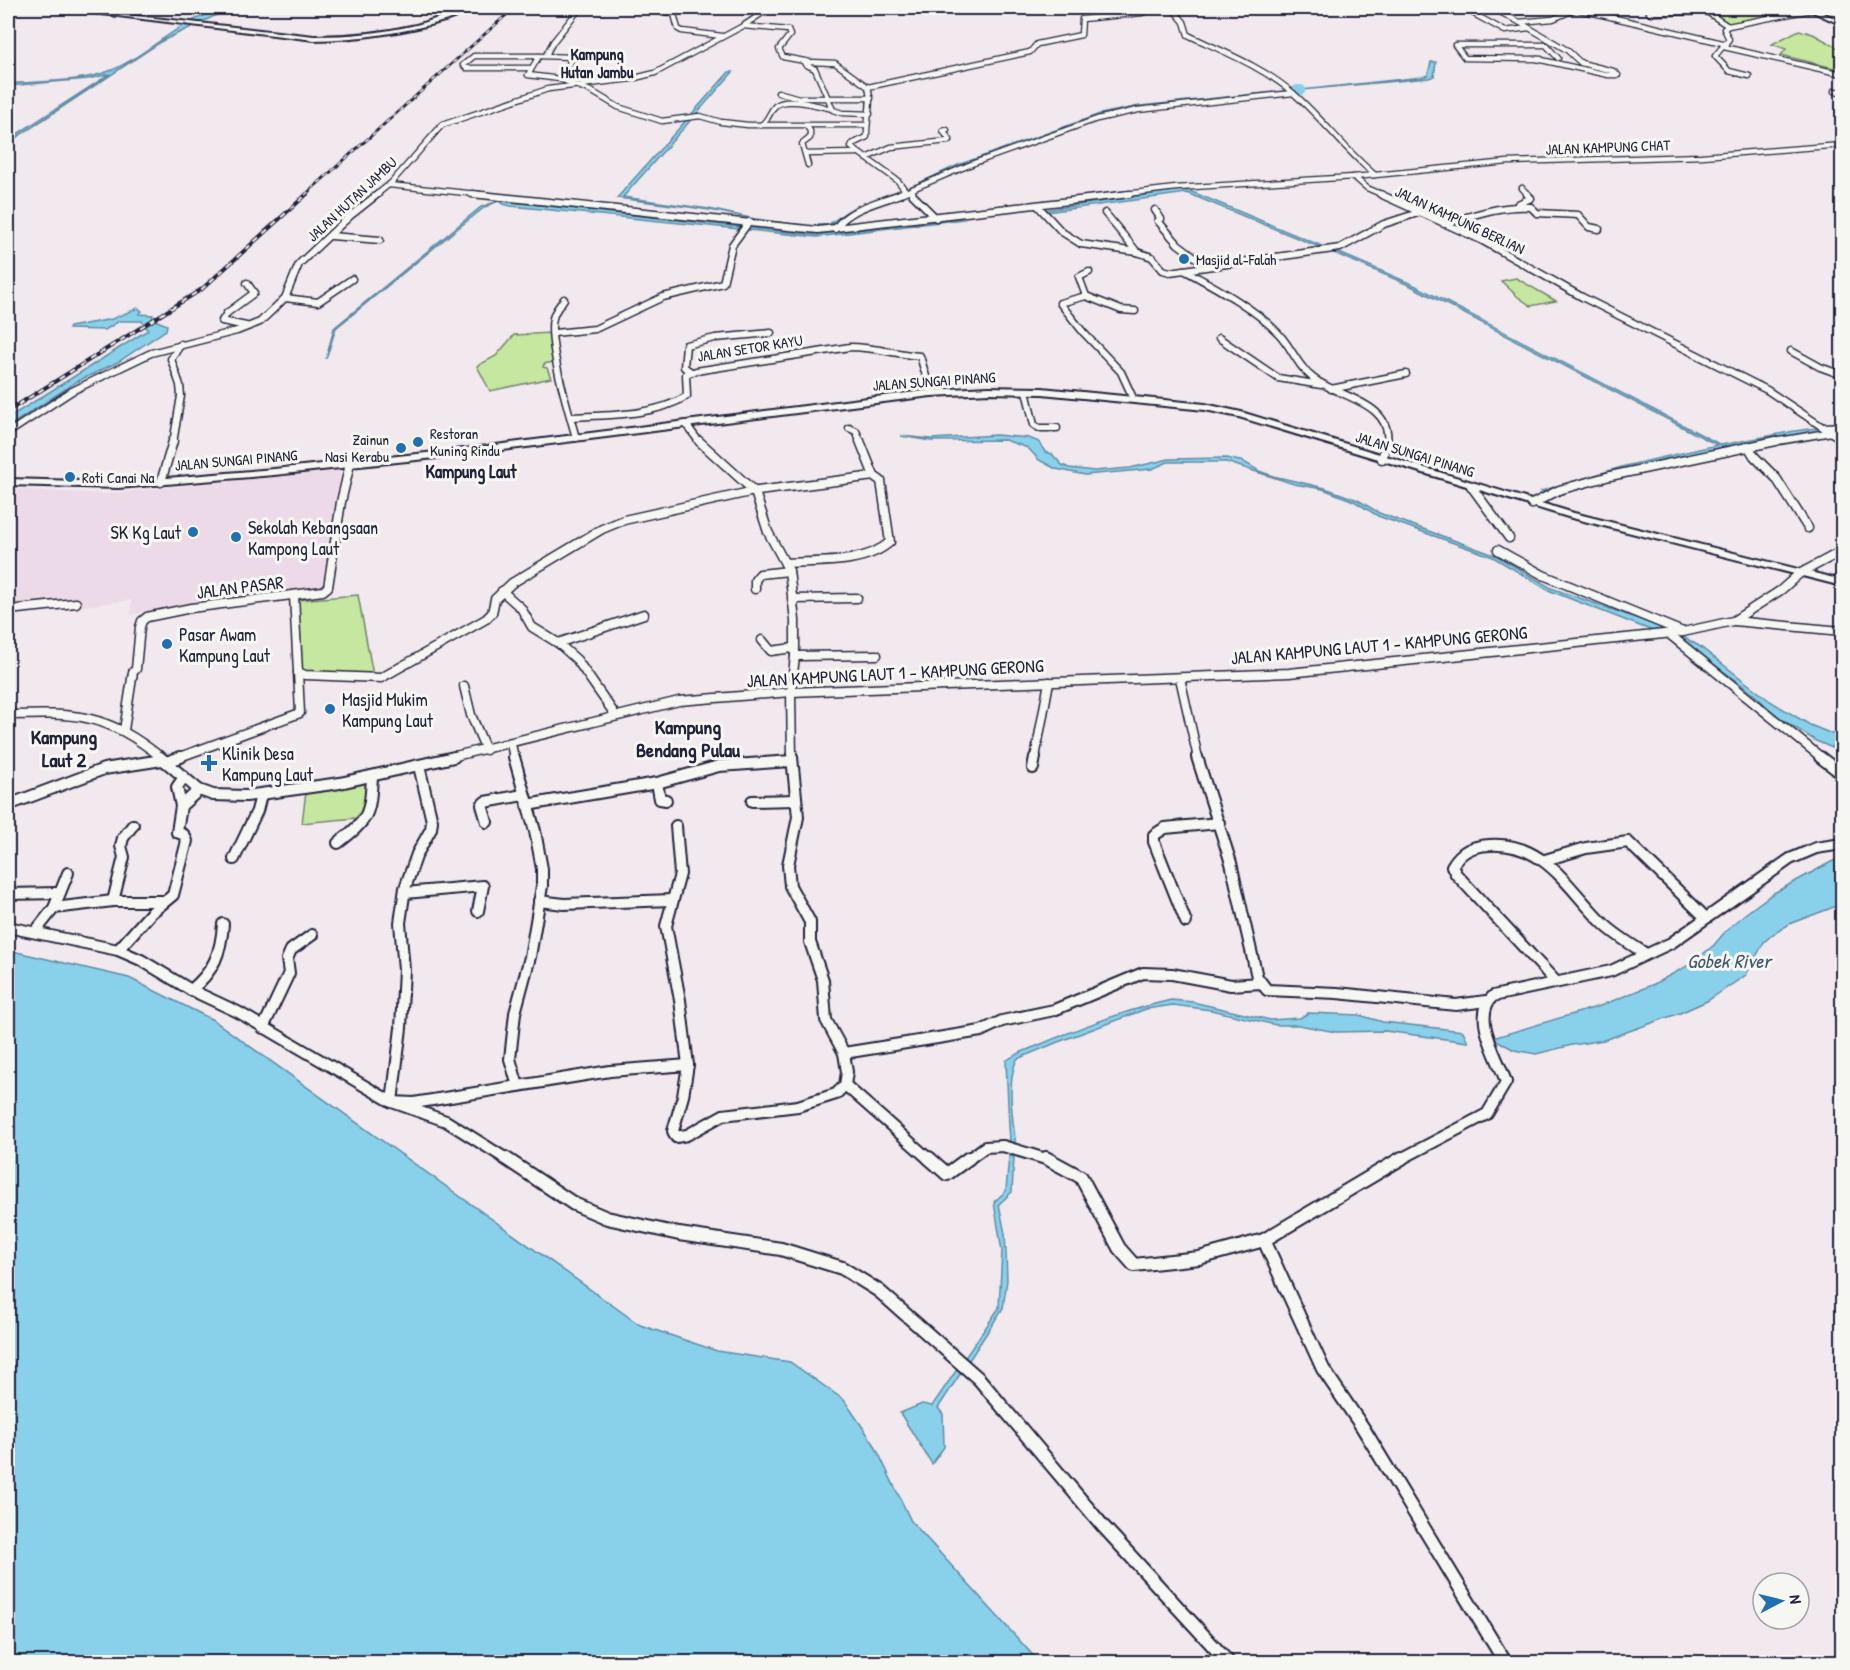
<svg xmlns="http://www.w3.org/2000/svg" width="1850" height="1670" font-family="'Patrick Hand',sans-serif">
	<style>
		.built { fill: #ecdae9 }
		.green { fill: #c5e7a0; stroke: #74846e; stroke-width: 1.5 }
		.water { fill: #89d1eb; stroke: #608ba5; stroke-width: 1.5 }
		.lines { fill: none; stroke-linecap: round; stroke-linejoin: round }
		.canal { stroke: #89d1eb; stroke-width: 10 }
		.street-far4-casing { stroke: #22223b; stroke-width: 7 }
		.street-far3-casing { stroke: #22223b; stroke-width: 9 }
		.street-far2-casing { stroke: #22223b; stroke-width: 11 }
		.street-far1-casing { stroke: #22223b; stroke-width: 14 }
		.street-casing { stroke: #22223b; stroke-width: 16 }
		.secondary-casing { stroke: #22223b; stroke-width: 4 }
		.street-far4 { stroke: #f6f6f2; stroke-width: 4.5 }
		.street-far3 { stroke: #f6f6f2; stroke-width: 6 }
		.street-far2 { stroke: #f6f6f2; stroke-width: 8 }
		.street-far1 { stroke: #f6f6f2; stroke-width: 10 }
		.street { stroke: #f6f6f2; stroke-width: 12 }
		.secondary { fill: #f6f6f2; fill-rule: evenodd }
		.rail-far1-casing { stroke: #22223b; stroke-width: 3 }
		.rail-casing { stroke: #22223b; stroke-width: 4 }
		.rail-far1 { stroke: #f6f6f2; stroke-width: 1.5; stroke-dasharray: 4.5; stroke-linecap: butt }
		.rail { stroke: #f6f6f2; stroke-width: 2; stroke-dasharray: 6; stroke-linecap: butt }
		.poi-dot { fill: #1f6fb2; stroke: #f6f6f2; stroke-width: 2 }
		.labels { text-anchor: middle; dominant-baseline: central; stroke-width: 6; stroke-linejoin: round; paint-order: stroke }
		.far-street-label { font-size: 15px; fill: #22223b; stroke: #f6f6f2 }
		.far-poi-label { font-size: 15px; fill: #22223b; stroke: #f6f6f2; text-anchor: start }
		.far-neighbourhood-label { font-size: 16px; font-weight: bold; fill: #22223b; stroke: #f6f6f2 }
		.far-quarter-label { font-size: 18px; font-weight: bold; fill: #22223b; stroke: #f6f6f2 }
		.poi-label { font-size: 18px; fill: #22223b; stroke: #f6f6f2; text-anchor: start }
		.street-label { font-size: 18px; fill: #22223b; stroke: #f6f6f2 }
		.neighbourhood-label { font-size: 20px; font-weight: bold; fill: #22223b; stroke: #f6f6f2 }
		.water-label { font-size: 20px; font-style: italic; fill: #415770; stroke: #f6f6f2 }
	</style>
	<rect width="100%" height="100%" fill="#f1e9ee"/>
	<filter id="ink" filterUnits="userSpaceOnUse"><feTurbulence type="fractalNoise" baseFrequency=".0167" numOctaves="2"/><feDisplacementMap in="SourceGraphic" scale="12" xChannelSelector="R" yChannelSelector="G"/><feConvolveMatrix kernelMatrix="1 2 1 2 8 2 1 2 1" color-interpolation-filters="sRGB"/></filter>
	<g filter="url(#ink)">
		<!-- built -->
		<path class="built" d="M341,470L322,585L317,588L260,594L131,615V600L8,616V489L104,494Z"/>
		<!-- green -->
		<g class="green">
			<path d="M1705,8H1801L1808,10L1728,24Z"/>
			<path d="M1799,30L1813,34L1842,50V70L1781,55L1786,49L1772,44Z"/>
			<path d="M1516,278L1556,301L1531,306L1518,297L1501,281Z"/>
			<path d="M552,333L554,362L544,364L543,367L547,368L551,378L490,391L477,366L496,356L514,335Z"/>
			<path d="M358,595L373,675L305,671L301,667L298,600Z"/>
			<path d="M368,782L367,817L302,823L306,792Z"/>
		</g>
		<!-- water -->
		<g class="water">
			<path d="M219,8H231L162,41L8,143V140L110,74L88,79L8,86V84C41,81 80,83 112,70C148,55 177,21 216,12Z"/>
			<path d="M1431,62H1436L1434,76L1429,78L1301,90L1422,77L1428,75Z"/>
			<path d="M729,72H733L623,197L709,209L755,219L808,226L829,224L845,213L917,184L958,165L1100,114L1140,106L1284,91L1141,107L1103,115L964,165L837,222C799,235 747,216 709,210C679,205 648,202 617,198Z"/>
			<path d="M1179,190L1190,191L1329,249H1324L1187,193L1047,212L1045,210Z"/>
			<path d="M498,201L485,207L457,229L336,328L326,359L334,328L481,207Z"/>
			<path d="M501,201L816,235L961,218L963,219L817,237L511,206L503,204Z"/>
			<path d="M1337,252L1414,285L1721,445L1795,431L1817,428L1822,430L1658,461L1546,493L1541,491L1625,466L1717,445L1411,286L1334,253Z"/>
			<path d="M138,308L142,311L139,314L153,315L152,319L167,325L166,330L118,362L76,382L8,427V418L148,330L142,321H119L105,330L69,329L70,327L112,319Z"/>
			<path d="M996,435L1029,438L1039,442L1045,452L1052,454L1062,465L1069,468L1094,471L1130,468L1169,459L1227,458L1244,462L1259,471L1273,476L1325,488L1358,500L1379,513L1497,556L1551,588L1650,623L1683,637L1699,646L1770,701L1810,725L1842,738V752L1816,741L1775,715L1757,697L1733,678L1681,642L1548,590L1493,557L1378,516L1354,501L1323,489L1294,484L1226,462H1168L1152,469L1085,475L1056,469L1039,460L1028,448L1005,440L931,441L901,436L931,439Z"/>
			<path d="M1842,859V904L1789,924L1772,935L1764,942L1746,975L1707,1001L1680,1013L1604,1040L1572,1045L1536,1054L1514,1050L1493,1038L1600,1006L1654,984L1691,964L1714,945L1725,932L1745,914L1772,894L1833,861Z"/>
			<path d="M8,950L129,978L213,1020L640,1325L717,1351L790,1362L844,1400L874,1444L911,1521L1039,1662H8Z"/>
			<path d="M1171,1000L1193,1002L1270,1020L1300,1018L1308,1013L1359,1015L1383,1022L1463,1031L1468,1042L1385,1031L1336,1032L1299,1025H1276L1211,1010L1173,1005L1146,1009L1058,1042L1017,1059C1006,1082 1013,1122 1016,1146H1010L1006,1061C1016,1053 1028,1050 1039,1045C1081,1027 1126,1010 1171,1000Z"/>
			<path d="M1009,1156L1014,1157L1012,1192L999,1204L1005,1234L1006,1253L1007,1280L1003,1308L938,1408L943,1414L944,1447L932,1464L900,1413L922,1404L932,1406L999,1308L1002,1251L994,1202L1006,1191Z"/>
		</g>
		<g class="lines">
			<!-- canal -->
			<path class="canal" d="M1297,90H1301"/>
			<!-- street-far4 casing -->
			<g class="street-far4-casing">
				<g id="street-far4">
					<path d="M1172,8L1184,22L1188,35C1224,52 1263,67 1293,93C1322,118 1345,150 1375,175L1354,177L1367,188L1383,195"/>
					<path d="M1463,8L1505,31L1529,28"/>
					<path d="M1492,8L1519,22"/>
					<path d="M1701,8L1728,26L1811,10"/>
					<path d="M641,10L655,9L674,14L678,29L682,31L722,36"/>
					<path d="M1649,13L1709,12"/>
					<path d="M743,26L788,30L790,35L779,49L783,57L810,62L835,63L868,87C873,103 866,120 867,137L852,144L851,147L898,181L905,190L897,195"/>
					<path d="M1728,26L1724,29L1729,39L1715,56L1729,71L1749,76"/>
					<path d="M1724,47L1842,74"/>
					<path d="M546,55L553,42L580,8"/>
					<path d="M539,56L573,57L560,79"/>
					<path d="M1537,59L1608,75H1618L1613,71L1581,63L1567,50L1519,22L1553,19L1576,9L1727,44"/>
					<path d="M1541,59L1465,58L1455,45H1546L1558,58"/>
					<path d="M805,64L815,69L833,110L842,113L870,114"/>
					<path d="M532,68H466L463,65L474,56H539L528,75L560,79L591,91L618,107L662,121L700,116L721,122L748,125H865"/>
					<path d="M868,87L1030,52L1037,44L1081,35L1082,19L1142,13L1149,11L1150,8"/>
					<path d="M1834,91L1842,92"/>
					<path d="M778,92L799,98H871"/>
					<path d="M761,125C769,120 769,112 775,106C786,96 819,106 832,109"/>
					<path d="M806,125L810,131V138L802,144L808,165"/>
					<path d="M806,154L857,153"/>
					<path d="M866,158L891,147L948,141L950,140L943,131L947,130"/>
					<path d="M1375,175L1508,162L1702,156L1842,145"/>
					<path d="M389,185L486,195"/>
					<path d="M1522,188L1528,195"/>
					<path d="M913,189V195"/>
					<path d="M903,193L974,163L1097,119L1138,110L1293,93"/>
					<path d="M376,195L391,183L442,125L548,89L631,79L655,73L743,26L770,8"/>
					<path d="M1117,195L1176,188L1354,177"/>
				</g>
			</g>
			<!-- street-far3 casing -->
			<g class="street-far3-casing">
				<g id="street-far3">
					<path d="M472,194L818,230L1130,194"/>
					<path d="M912,194L936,218"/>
					<path d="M1380,194L1481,240L1582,297L1767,390L1842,440"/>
					<path d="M1518,204L1531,198L1527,194"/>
					<path d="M1038,206L1062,232L1081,244L1137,252"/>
					<path d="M1155,210L1161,219L1158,221L1178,244L1207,266"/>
					<path d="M1105,213L1137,252L1152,257L1163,270L1170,272L1340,248L1384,224L1418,213"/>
					<path d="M1444,224C1473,215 1500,205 1531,207L1537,213L1578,215L1589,227L1599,229"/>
					<path d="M835,229C848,208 878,203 900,194"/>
					<path d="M331,236L380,240"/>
					<path d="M1184,270C1217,288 1253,307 1279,334C1292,348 1298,367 1313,378C1337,397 1393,402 1387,443"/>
					<path d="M1086,296L1079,277L1089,272"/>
					<path d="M285,298L318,302L352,279"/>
					<path d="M564,299C561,304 556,309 554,315C545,337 569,412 576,438"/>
					<path d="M246,326L222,321L227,313L254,293L247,283"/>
					<path d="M554,333L595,329L663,297L723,283L732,245L749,222"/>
					<path d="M1219,338L1278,378L1321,385"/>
					<path d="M1791,351L1820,367L1842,375"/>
					<path d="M691,372L684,367L686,345L715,338L771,333"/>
					<path d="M1331,389L1406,374"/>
					<path d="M1026,391L1034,425L1039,428H1057"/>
					<path d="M1133,398L1121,372L1083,332L1060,303L1086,296L1121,310L1135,311"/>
					<path d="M571,417C608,415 655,416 687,396L686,374L696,371L850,347C874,347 896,354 920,356L931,393"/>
					<path d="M686,424L700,443"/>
					<path d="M1824,427L1842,426"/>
					<path d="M849,428L856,431L861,443"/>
					<path d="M8,433L72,391L151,353L237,331L260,322L285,298L299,264L350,216L378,194"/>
					<path d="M173,443L181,396L180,385L171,359L181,344"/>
					<path d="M1767,443L1832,432"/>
				</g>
			</g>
			<!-- street-far2 casing -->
			<g class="street-far2-casing">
				<g id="street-far2">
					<path d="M699,441L755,492L768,532L789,571L795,620V656L791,692L792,758"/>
					<path d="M1748,446L1754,456L1776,478L1808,528"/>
					<path d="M1382,459L1387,441"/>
					<path d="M161,482L173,441"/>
					<path d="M1471,486L1509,538"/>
					<path d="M1532,504L1559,490L1610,476L1776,441"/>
					<path d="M1498,550L1543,575L1683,632"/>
					<path d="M785,563C818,561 864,565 890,542L881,481L874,476L860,441"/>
					<path d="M755,589V580L760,574L789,571"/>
					<path d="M502,591L521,608L532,627L558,643L577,660L616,716"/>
					<path d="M294,596L298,672L305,675L381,678L486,619L492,613L495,599L512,583L602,529L624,520L750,492L874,476"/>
					<path d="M792,599L857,598"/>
					<path d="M8,610L76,603"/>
					<path d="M1734,621L1842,631"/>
					<path d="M1669,634L1822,758"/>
					<path d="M762,640L771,651L793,648"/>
					<path d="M558,643L644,614"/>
					<path d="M795,656L877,655"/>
					<path d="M1180,678L1198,758"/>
					<path d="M464,686L471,715L486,750"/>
					<path d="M8,715C77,713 106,713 162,758"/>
					<path d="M124,730L133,672L136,669L140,627L142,621L147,617L191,608L323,591L328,587L341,502L350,464"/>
					<path d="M511,744L514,758"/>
					<path d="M177,758L300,713L298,672"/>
					<path d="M447,758L679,701L791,692L1289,673L1683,632L1733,621L1781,590L1799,574L1842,551"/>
					<path d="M1035,758L1049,682"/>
				</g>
			</g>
			<!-- street-far1 casing -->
			<g class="street-far1-casing">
				<g id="street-far1">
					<path d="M160,757L199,790L213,795L246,796L340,783L454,757"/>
					<path d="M514,757L535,831L542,869V886L530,957L515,1013L510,1059L518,1086"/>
					<path d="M1197,757L1231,863L1257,977L1267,990L1337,993L1456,1005L1486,1001"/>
					<path d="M1820,757L1842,774"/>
					<path d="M166,762L181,757"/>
					<path d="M419,766L432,821L431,829L417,854L405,888L400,923L404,970L401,1028L392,1102L446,1121L508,1160"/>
					<path d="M1033,768L1035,757"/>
					<path d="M657,783L660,799L666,800"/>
					<path d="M752,801L796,800"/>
					<path d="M8,805L104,769L162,760"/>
					<path d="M527,805L657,783L719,766L792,761"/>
					<path d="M181,806L177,787L184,777"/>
					<path d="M487,822L482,805L485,802L523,795"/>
					<path d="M676,826L680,874L666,926L680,1000L688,1065L683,1096L673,1131L676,1137L687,1135L723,1115L798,1106L836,1094L845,1085L847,1072L844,1053L826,1020L823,980L810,942V922L790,886L788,865L798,817L792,757"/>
					<path d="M338,843C369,819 370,815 372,776"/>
					<path d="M234,859L257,811L261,795"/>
					<path d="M1545,860L1586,848L1628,842L1706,918"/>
					<path d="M405,893L483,886L478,911"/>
					<path d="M8,894L59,893"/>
					<path d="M113,901L124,857L121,846L123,838L133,825"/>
					<path d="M539,901L564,904L672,900"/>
					<path d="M54,908L68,873"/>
					<path d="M1186,922L1154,842V835L1165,828L1219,823"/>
					<path d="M8,927L118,950L141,960L191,990L238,1012L392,1102L414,1103L610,1071L688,1065"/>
					<path d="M35,932L54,908L113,901H162"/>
					<path d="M118,950L151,913L173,895L187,841L184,835L177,832L181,806L199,790"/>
					<path d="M1556,982L1456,874L1452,866C1461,851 1472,846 1489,845C1546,841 1569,891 1605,925C1617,936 1632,945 1646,954"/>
					<path d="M191,990C214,971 221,953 223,924"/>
					<path d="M263,1028L289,973L287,959L291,950L312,935"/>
					<path d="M844,1053L981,1031L1002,1021L1054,1010L1143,973L1172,974L1231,985L1261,983"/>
					<path d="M845,1085L930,1160"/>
					<path d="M967,1160L985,1147L1003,1146L1049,1160"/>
					<path d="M1399,1160L1487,1114L1506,1082C1498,1057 1471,1017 1493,996L1611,971L1671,943L1790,859L1816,848L1842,844"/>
				</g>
			</g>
			<!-- street casing -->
			<g class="street-casing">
				<g id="street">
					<path d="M505,1158L574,1204L607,1218L679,1234L781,1249L842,1268L879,1291L979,1379L1102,1525L1228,1662"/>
					<path d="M929,1158L947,1174L969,1158"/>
					<path d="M1046,1158L1081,1177L1119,1248L1134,1265L1199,1258L1264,1240L1402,1158"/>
					<path d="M1264,1240L1323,1369L1363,1428L1505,1662"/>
				</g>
			</g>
			<!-- secondary casing -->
			<g class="secondary-casing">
				<g id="secondary">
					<path d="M53,8H66L314,36C348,36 382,33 416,25C431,21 465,7 478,8C469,13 458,16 448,20C404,33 359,39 314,40Z"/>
					<path d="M1804,8H1811L1842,21V25Z"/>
					<path d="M989,387L1042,388L1205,404L1241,412L1574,513L1842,580V586L1568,517L1239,417L1205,410L1042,394L989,393L931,396L464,455L274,475L118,488L8,485V479L118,482L274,469L464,449L931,390Z"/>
				</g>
			</g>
			<!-- street-far4 -->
			<use href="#street-far4" class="street-far4"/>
			<!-- street-far3 -->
			<use href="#street-far3" class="street-far3"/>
			<!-- street-far2 -->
			<use href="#street-far2" class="street-far2"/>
			<!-- street-far1 -->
			<use href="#street-far1" class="street-far1"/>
			<!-- street -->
			<use href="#street" class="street"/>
			<!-- secondary -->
			<use href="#secondary" class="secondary"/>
			<!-- rail-far1 casing -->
			<g class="rail-far1-casing">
				<path id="rail-far1" d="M305,195L514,8"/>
			</g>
			<!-- rail casing -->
			<g class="rail-casing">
				<path id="rail" d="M8,411L202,289L307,194"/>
			</g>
			<!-- rail-far1 -->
			<use href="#rail-far1" class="rail-far1"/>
			<!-- rail -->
			<use href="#rail" class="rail"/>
		</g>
	</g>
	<!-- markers -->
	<g class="poi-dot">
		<circle cx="1184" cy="259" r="6"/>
		<circle cx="418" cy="442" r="6"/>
		<circle cx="401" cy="448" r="6"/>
		<circle cx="70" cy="477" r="6"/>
		<circle cx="193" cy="532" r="6"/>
		<circle cx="236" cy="537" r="6"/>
		<circle cx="167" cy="644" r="6"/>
		<circle cx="330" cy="709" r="6"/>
		<path d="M206 754h6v6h6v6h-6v6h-6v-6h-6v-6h6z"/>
	</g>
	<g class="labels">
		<!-- far-street labels -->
		<g class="far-street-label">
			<text transform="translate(1608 147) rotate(-2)">JALAN KAMPUNG CHAT</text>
			<text transform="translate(352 199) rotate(-43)">JALAN HUTAN JAMBU</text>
			<text transform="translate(1460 220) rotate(25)">JALAN KAMPUNG BERLIAN</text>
			<text transform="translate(750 348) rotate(-9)">JALAN SETOR KAYU</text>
			<text transform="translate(934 381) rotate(-4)">JALAN SUNGAI PINANG</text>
			<text transform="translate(1415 454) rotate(17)">JALAN SUNGAI PINANG</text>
			<text transform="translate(236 460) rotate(-5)">JALAN SUNGAI PINANG</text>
		</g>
		<!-- far-poi labels -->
		<g class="far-poi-label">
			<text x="1196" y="259">Masjid al-Falah</text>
			<text x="430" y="433">Restoran<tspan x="430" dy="17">Kuning Rindu</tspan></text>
			<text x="389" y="439" text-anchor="end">Zainun<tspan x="389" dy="17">Nasi Kerabu</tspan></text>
			<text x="82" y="477">Roti Canai Na</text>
		</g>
		<!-- far-neighbourhood labels -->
		<g class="far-neighbourhood-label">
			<text x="597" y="54">Kampung<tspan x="597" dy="18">Hutan Jambu</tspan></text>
		</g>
		<!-- far-quarter labels -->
		<g class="far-quarter-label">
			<text x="471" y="471">Kampung Laut</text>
		</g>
		<!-- poi labels -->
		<g class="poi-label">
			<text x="248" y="527">Sekolah Kebangsaan<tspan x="248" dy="21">Kampong Laut</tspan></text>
			<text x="181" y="532" text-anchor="end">SK Kg Laut</text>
			<text x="179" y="634">Pasar Awam<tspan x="179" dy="21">Kampung Laut</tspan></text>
			<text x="342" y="699">Masjid Mukim<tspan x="342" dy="21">Kampung Laut</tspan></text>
			<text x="222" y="753">Klinik Desa<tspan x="222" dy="21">Kampung Laut</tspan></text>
		</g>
		<!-- street labels -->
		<g class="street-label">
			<text transform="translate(240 587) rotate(-7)">JALAN PASAR</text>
			<text transform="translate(1379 645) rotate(-5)">JALAN KAMPUNG LAUT 1 - KAMPUNG GERONG</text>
			<text transform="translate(895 673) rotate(-3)">JALAN KAMPUNG LAUT 1 - KAMPUNG GERONG</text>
		</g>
		<!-- neighbourhood labels -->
		<g class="neighbourhood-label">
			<text x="688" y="726">Kampung<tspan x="688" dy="23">Bendang Pulau</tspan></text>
			<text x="64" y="736">Kampung<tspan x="64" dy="23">Laut 2</tspan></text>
		</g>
		<!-- water labels -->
		<g class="water-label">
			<text x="1729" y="960">Gobek River</text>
		</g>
	</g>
	<!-- margin -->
	<rect width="1850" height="1670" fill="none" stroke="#f6f6f2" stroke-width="30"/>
	<rect x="15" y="15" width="1820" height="1640" fill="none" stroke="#22223b" stroke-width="2" filter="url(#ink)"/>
	<!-- north arrow -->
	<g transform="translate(1781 1601) rotate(83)"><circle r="28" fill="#f6f6f2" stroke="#a1a1a9" stroke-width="1.5"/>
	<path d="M0-4.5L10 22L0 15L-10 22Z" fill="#1f6fb2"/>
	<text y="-9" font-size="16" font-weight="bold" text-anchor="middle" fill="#22223b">N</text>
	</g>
</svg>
